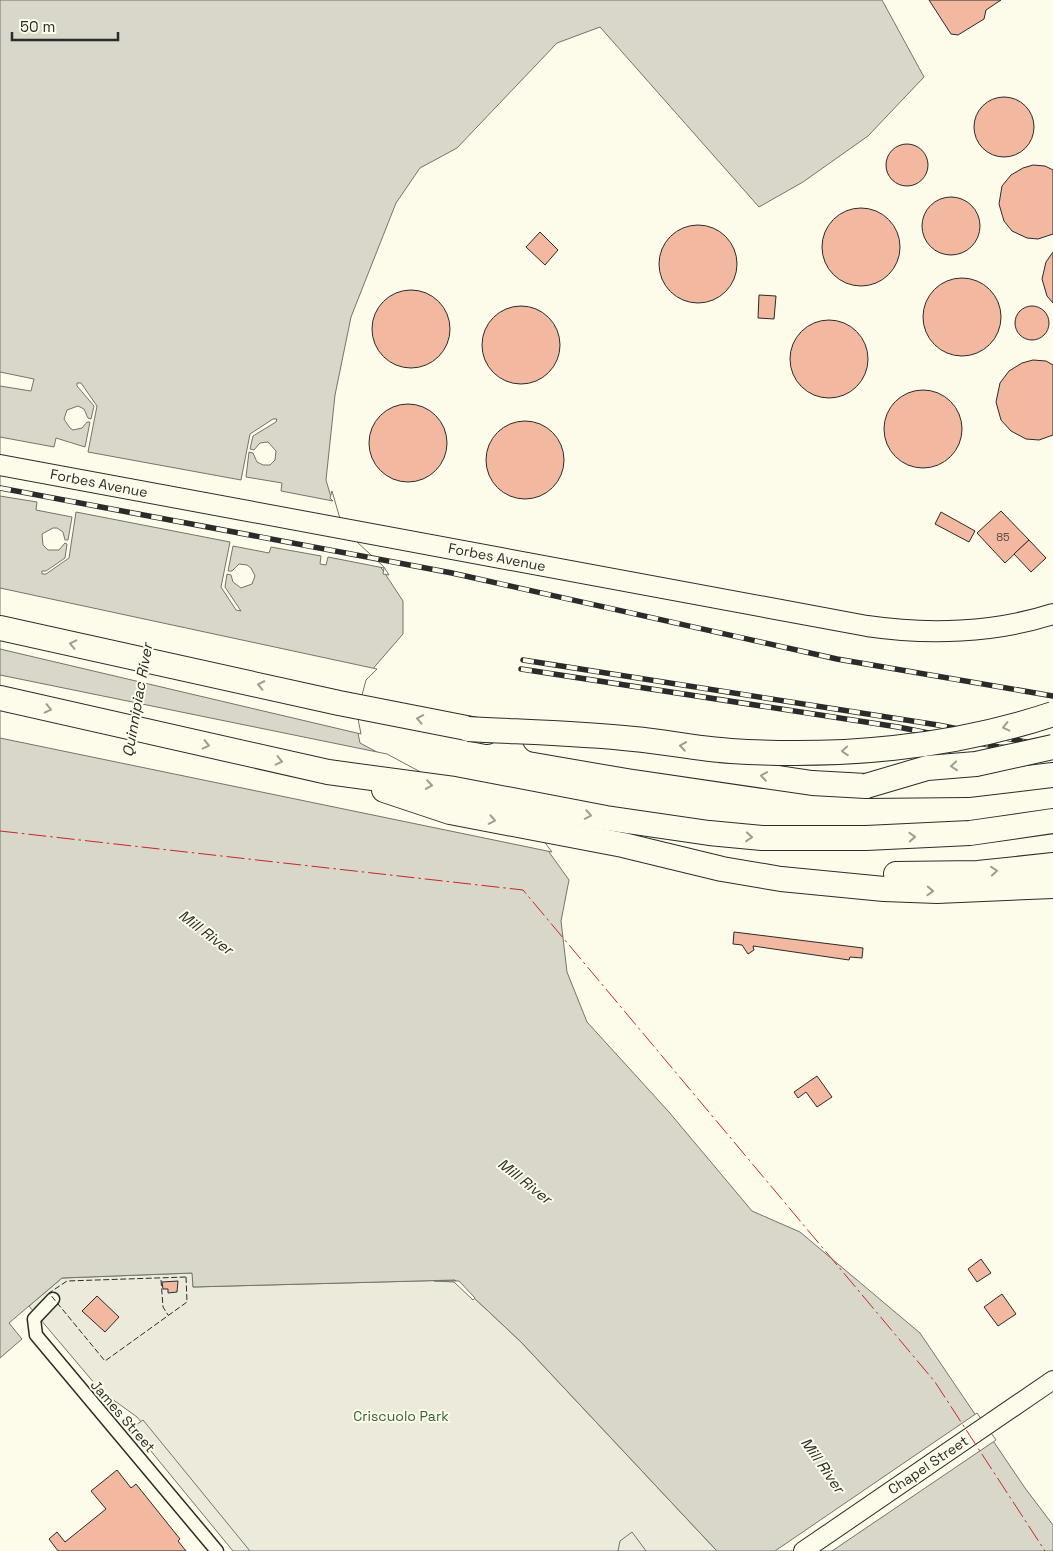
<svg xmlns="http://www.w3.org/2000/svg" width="1053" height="1551" font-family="'Space Grotesk',sans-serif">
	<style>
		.green { fill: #ecebdb; stroke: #74746e }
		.parking { fill: #eceadb; stroke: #74746e }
		.water { fill: #d8d7c9; stroke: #74746e }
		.pier { fill: #fdfbea; stroke: #74746e }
		.building { fill: #f2b8a0; stroke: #2b2b2b }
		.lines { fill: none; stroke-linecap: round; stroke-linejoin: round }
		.minor-casing { stroke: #2b2b2b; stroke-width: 15 }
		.secondary-casing { stroke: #2b2b2b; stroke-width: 20 }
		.primary-casing { stroke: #2b2b2b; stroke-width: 22 }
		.motorway-casing { stroke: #2b2b2b; stroke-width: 26 }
		.minor { stroke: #fdfbea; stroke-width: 12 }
		.secondary { stroke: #fdfbea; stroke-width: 18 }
		.primary { stroke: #fdfbea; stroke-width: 20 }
		.motorway { stroke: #fdfbea; stroke-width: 24 }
		.rail-casing { stroke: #2b2b2b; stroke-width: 5.5 }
		.rail { stroke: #fdfbea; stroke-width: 4; stroke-dasharray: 11; stroke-linecap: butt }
		.motorway-bridge-casing { stroke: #2b2b2b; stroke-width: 26; stroke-linecap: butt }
		.motorway-bridge { stroke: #fdfbea; stroke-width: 24 }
		.fence { stroke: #2b2b2b; stroke-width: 1; stroke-dasharray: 6 2.5; stroke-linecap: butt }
		.power { stroke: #c62828; stroke-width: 1; stroke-dasharray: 18 4 2.5 4; stroke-linecap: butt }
		.oneway { stroke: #9e9d94 }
		.labels { text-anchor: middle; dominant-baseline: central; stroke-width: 4; stroke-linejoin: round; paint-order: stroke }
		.number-label { font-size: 11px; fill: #5d4e48 }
		.street-label { font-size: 14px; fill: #2b2b2b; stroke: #fdfbea }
		.park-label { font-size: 14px; fill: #34623c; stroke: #fdfbea }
		.water-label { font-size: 15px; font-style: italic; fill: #2b2b2b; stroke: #fdfbea }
	</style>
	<rect width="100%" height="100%" fill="#fdfbea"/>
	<!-- green -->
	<path class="green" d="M193,1273V1287L455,1280L521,1342L717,1551H248L137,1417L101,1391L29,1306L62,1278Z"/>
	<!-- parking -->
	<g class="parking">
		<path d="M143,1420L250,1551H233L132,1428Z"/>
		<path d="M632,1532L646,1551H618L620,1541Z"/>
	</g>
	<!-- water -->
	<path class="water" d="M0,0H882L924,77L868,136L803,182L759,207L600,27L557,43L457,148L420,168L396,203L351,317L335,395L326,480L341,531L382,569L403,601V634L364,679L354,714L360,743L539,838L569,880L561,921L567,972L587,1022L669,1112L752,1211L800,1232L920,1333L1025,1488L1053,1525V1551H717L521,1342L455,1280L193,1287L192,1273L62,1278L9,1323L22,1339L0,1358Z"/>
	<!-- pier -->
	<g class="pier">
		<path d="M0,372L34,379L31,391L0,386Z"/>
		<path d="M77,383H81L97,406L88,452L241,480L250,434L273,419H277L276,422L253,436L250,449L254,450L260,443L268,442L276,451L275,460L270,465H263L257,462L253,453L249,452L246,477L282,483L281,491L333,501L330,498L332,491L343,529L384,567L389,575L383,574L384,568L328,557L326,565L320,564L321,556L271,547L269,553L233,546L228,571H232L239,564L247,565L251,568L255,576L252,584L241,588L233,582L231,575L227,574L225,587L241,611L236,610L221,587L230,542L76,512L69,558L46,574H42V571H46L65,558L67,544L65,543L59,550H48L43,545L42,534L53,528H57L63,532L65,540H68L72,517L36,510L37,502L0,496V437L54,447L56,438L85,447L90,422H87L82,428L73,430L70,428L64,419L67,410L78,406L84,409L88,418L91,419L94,406L77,386Z"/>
		<path d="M0,588L377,669L366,680L357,714L361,734L0,649Z"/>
		<path d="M0,675L387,754L540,836L552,852L0,738Z"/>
		<path d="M434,1281H459L475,1298L473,1300L454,1282Z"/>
		<path d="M977,1413L996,1440L832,1551H775Z"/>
	</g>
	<!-- building -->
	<g class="building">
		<path d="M929,0H1001L986,10L984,19L958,35L951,34Z"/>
		<circle cx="1004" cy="127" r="30"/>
		<circle cx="907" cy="165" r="21"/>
		<path d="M1033,165L1045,166L1053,170V234L1038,239L1027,238L1012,231L1004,221L999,204L1002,186L1011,175L1023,168Z"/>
		<circle cx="951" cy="226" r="29"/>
		<circle cx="861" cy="247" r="39"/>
		<circle cx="698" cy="264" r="39"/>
		<path d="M540,232L558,250L545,265L526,247Z"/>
		<path d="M1053,252V303L1047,296L1042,279L1046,262Z"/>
		<circle cx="962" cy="317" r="39"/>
		<circle cx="411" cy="329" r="39"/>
		<path d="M759,295L776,296L774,319L758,318Z"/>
		<circle cx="521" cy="345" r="39"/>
		<circle cx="1032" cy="323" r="17"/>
		<circle cx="829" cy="359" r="39"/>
		<path d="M1033,360L1046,361L1053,365V435L1039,440L1026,439L1011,431L1001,420L996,402L1000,383L1009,371L1022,363Z"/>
		<circle cx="923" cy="429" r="39"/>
		<circle cx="408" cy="443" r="39"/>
		<circle cx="525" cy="460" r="39"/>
		<path d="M1001,511L1029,540L1005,563L977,533Z"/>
		<path d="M941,512L975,531L969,542L935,524Z"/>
		<path d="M1029,540L1046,558L1031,572L1014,554Z"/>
		<path d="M734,932L863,948L862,958L850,957L849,960L753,946L754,950L748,954L742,945L733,944Z"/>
		<path d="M817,1076L832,1097L817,1107L806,1092L798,1098L794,1092Z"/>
		<path d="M981,1259L991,1273L977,1282L968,1269Z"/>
		<path d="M178,1281L177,1292L168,1293V1289H163L162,1282Z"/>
		<path d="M1002,1294L1016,1314L998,1326L984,1307Z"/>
		<path d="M97,1296L119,1317L105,1332L82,1311Z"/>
		<path d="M117,1470L131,1488L136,1484L180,1539L178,1541L186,1551H58L49,1539L57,1532L65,1542L106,1509L91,1491Z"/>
	</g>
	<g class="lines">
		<!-- minor casing -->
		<g class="minor-casing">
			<path id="minor" d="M53,1299L34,1319L36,1335L217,1551"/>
		</g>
		<!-- secondary casing -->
		<g class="secondary-casing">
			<path id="secondary" d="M803,1551L1053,1380"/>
		</g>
		<!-- primary casing -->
		<g class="primary-casing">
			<path id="primary" d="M0,465L867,626C928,635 994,633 1053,614"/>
		</g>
		<!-- motorway casing -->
		<g class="motorway-casing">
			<g id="motorway">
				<path d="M0,628L339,703L487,732"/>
				<path d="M0,698L328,772L454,789L606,818L709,833L762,838H866L970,833L1053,821"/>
				<path d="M535,740L634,757L812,783L866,786L968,785L1053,775"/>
				<path d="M384,790L450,812L623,845L722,869L781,879L884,889L937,891L1053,886"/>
				<path d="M896,874L978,873L1053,865"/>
			</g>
		</g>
		<!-- minor -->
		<use href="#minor" class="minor"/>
		<!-- secondary -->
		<use href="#secondary" class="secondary"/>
		<!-- primary -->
		<use href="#primary" class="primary"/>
		<!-- motorway -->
		<use href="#motorway" class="motorway"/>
		<!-- rail casing -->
		<g class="rail-casing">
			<g id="rail">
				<path d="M0,488L452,573L837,659L1053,696"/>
				<path d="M523,660L938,725L1036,744"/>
				<path d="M521,669L898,727L999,747L1053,752"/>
			</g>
		</g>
		<!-- rail -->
		<use href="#rail" class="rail"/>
		<!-- motorway-bridge casing -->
		<g class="motorway-bridge-casing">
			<g id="motorway-bridge">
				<path d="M468,729C523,732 579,733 634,739C666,742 698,749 731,751C838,758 951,748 1053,714"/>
				<path d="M866,786L927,768L976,764L1053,747"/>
			</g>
		</g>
		<!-- motorway-bridge -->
		<use href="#motorway-bridge" class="motorway-bridge"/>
		<!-- fence -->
		<g class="fence">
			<path d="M186,1277L187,1302L105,1361L49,1293L67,1281Z"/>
			<path d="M161,1280L163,1307L168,1315"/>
		</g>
		<!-- power -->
		<path class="power" d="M0,831L523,890L935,1382L1045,1551"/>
	</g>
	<!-- one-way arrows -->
	<defs><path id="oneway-chevron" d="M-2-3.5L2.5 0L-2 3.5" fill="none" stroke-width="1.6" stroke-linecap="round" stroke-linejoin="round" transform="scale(1.25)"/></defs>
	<g class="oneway">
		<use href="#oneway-chevron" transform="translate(73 644) rotate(-167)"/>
		<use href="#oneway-chevron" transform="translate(261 685) rotate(-168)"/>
		<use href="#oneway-chevron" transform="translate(48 709) rotate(13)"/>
		<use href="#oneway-chevron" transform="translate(420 719) rotate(-169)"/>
		<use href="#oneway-chevron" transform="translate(1006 727) rotate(167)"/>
		<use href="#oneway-chevron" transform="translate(206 745) rotate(13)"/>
		<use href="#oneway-chevron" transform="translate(683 746) rotate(-172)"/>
		<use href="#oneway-chevron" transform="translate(845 751) rotate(176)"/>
		<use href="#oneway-chevron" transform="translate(279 761) rotate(13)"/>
		<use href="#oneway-chevron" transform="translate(954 766) rotate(175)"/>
		<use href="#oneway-chevron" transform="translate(764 776) rotate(-172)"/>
		<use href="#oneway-chevron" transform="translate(429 785) rotate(8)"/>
		<use href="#oneway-chevron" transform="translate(588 815) rotate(11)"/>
		<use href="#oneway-chevron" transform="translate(492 820) rotate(11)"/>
		<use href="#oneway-chevron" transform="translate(749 837) rotate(5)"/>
		<use href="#oneway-chevron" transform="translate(912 837) rotate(-2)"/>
		<use href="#oneway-chevron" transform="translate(994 871) rotate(-5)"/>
		<use href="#oneway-chevron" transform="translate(930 891) rotate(2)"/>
	</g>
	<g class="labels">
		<!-- number labels -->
		<g class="number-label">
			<text x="1003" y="537">85</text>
		</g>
		<!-- street labels -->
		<g class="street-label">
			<text transform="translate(99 483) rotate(11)">Forbes Avenue</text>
			<text transform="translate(497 557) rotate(11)">Forbes Avenue</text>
			<text transform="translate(123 1416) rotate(49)">James Street</text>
			<text transform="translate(928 1465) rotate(-34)">Chapel Street</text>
		</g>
		<!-- park labels -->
		<g class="park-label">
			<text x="401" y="1416">Criscuolo Park</text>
		</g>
		<!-- water labels -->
		<g class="water-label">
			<text transform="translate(137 700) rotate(-80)">Quinnipiac River</text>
			<text transform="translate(206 932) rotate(37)">Mill River</text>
			<text transform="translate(525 1181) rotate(38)">Mill River</text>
			<text transform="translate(823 1465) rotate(55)">Mill River</text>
		</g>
	</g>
	<!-- scale -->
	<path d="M12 32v8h106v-8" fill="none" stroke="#2b2b2b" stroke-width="2.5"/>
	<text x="20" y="32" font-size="15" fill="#2b2b2b" stroke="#fdfbea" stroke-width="4" paint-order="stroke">50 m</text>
</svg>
